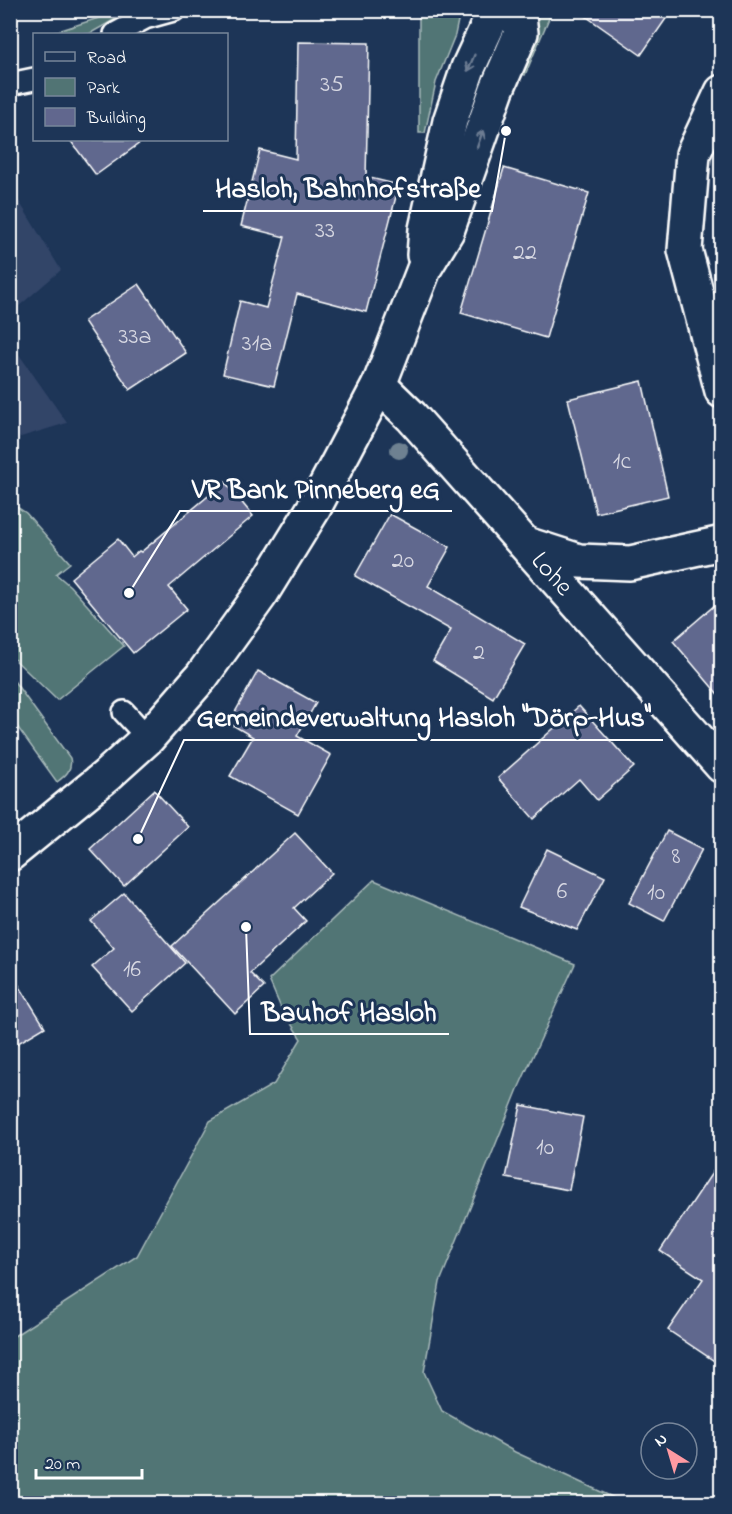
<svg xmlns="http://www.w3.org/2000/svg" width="732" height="1514" font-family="'Indie Flower',sans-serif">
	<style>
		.built { fill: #314468 }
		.green { fill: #517474; stroke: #a8baba; stroke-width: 1.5 }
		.building { fill: #61678e; stroke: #fff; stroke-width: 1.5 }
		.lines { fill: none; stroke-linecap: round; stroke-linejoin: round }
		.service-casing { stroke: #fff; stroke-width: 26 }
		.minor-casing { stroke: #fff; stroke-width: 38 }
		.secondary-casing { stroke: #fff; stroke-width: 38 }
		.service { stroke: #1d3557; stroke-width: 21 }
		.minor { stroke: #1d3557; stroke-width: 33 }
		.secondary { stroke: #1d3557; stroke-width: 33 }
		.tree { fill: #6e8191 }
		.oneway { stroke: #6c7c92 }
		.labels { text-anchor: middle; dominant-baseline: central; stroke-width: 6; stroke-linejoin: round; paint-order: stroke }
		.number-label { font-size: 24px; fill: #d8d9e3 }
		.street-label { font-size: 27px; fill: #fff; stroke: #1d3557 }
		.leader { fill: none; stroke: #fff; stroke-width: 2 }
		.callout-dot { fill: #fff; stroke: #1d3557; stroke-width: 2 }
		.callout-label { font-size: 28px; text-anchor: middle; font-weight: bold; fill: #fff; stroke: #1d3557; stroke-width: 6; stroke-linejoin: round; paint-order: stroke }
	</style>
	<rect width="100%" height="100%" fill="#1d3557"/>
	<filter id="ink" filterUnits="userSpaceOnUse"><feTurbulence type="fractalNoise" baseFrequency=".0167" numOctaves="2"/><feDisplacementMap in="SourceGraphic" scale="12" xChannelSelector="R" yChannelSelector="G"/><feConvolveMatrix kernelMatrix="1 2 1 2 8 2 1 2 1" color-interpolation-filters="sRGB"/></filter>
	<g filter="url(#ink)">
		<!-- built -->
		<g class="built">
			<path d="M11,188L61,270L11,313H10Z"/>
			<path d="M10,343H11L67,423L11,440Z"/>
		</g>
		<!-- green -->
		<g class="green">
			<path d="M120,11H138L119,17L89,34H49Z"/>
			<path d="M419,11H460L455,35L436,82L425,133H419Z"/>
			<path d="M539,11H552L525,75L517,72Z"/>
			<path d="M11,503L26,513L70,563L56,574L70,586L124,646L57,700L11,656Z"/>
			<path d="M11,677L70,758C73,770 65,776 57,782L11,718Z"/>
			<path d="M374,880L575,964L518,1089L440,1282L424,1372L442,1411L515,1452L625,1503H11V1338L137,1256L210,1121L274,1084L301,1039L281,1008L269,980Z"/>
		</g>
		<!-- building -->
		<g class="building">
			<path d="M577,10H672L641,55Z"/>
			<path d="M298,42L369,43L366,177L399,185L366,312L297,294L274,386L223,374L240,301L266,308L285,237L241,226L260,150L296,159Z"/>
			<path d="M70,140H144L96,175Z"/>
			<path d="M504,168L589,193L546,338L461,313Z"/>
			<path d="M139,284L186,353L130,390L84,321Z"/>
			<path d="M642,381L668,496L596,513L568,399Z"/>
			<path d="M225,482L253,516L169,587L187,609L133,653L71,578L118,539L132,557L139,551L141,552Z"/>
			<path d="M390,514L450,547L428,586L525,644L493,698L433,661L451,630L355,576Z"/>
			<path d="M722,599V699L673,641Z"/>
			<path d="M258,671L316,703L297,736L331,755L298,814L230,776L253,737L229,723Z"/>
			<path d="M579,706L634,767L597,800L579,779L534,819L498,778Z"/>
			<path d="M154,790L188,827L124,886L90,849Z"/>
			<path d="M667,831L702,849L664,921L629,903Z"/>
			<path d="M295,833L332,873L294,908L306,921L250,973L264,987L235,1014L172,946Z"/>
			<path d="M547,849L605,877L577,930L519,907Z"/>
			<path d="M124,893L185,963L132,1011L92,967L114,948L91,921Z"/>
			<path d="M10,971L45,1027L10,1048Z"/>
			<path d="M521,1105L583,1117L569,1190L506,1178Z"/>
			<path d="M722,1158V1366L668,1330L703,1279L660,1251Z"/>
		</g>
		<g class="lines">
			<!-- service casing -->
			<g class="service-casing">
				<g id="service">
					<path d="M115,34L145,18L174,10"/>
					<path d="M10,84L34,79"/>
					<path d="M124,712L148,738"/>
				</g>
			</g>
			<!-- minor casing -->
			<g class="minor-casing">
				<g id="minor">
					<path d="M722,92L693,154L685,250L722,391"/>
					<path id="s1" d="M379,385L411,416L722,766"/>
					<path d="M526,544L579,561L630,563L722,543"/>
				</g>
			</g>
			<!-- secondary casing -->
			<g class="secondary-casing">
				<g id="secondary">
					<path d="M424,255L426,229L450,121L468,68L495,10"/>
					<path d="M10,854L106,776L148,738L202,676L261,594L314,508L379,385L424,269L447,231L497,89L521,33L518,10"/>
				</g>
			</g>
			<!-- service -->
			<use href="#service" class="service"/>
			<!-- minor -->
			<use href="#minor" class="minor"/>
			<!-- secondary -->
			<use href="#secondary" class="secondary"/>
		</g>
		<!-- trees -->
		<circle class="tree" cx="399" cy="450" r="9"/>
		<!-- one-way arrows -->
		<defs><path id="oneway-shaft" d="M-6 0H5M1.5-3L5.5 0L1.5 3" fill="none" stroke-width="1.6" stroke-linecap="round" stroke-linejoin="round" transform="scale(1.5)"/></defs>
		<g class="oneway">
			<use href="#oneway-shaft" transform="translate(471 63) rotate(113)"/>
			<use href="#oneway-shaft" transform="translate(480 139) rotate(-71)"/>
		</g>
	</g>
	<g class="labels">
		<!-- number labels -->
		<g class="number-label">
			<text x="332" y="85">35</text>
			<text x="325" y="231">33</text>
			<text x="525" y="253">22</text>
			<text x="135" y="337">33a</text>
			<text x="257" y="344">31a</text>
			<text x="622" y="462">1c</text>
			<text x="403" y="561">20</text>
			<text x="479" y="653">2</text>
			<text x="676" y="857">8</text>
			<text x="562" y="892">6</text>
			<text x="656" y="893">10</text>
			<text x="132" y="970">16</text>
			<text x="545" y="1148">10</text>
		</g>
		<!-- street labels -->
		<g class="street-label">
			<text stroke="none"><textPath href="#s1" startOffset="256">Lohe</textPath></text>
		</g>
	</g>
	<!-- callouts -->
	<path class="leader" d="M506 131L492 211H203M129 593L180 511H452M138 839L184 740H663M246 927L250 1034H449"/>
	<g class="callout-dot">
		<circle cx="506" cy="131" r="6"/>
		<circle cx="129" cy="593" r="6"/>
		<circle cx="138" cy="839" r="6"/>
		<circle cx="246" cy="927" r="6"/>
	</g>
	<g class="callout-label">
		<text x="348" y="197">Hasloh, Bahnhofstraße</text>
		<text x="316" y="498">VR Bank Pinneberg eG</text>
		<text x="424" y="726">Gemeindeverwaltung Hasloh "Dörp-Hus"</text>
		<text x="349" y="1021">Bauhof Hasloh</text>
	</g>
	<!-- margin -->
	<rect width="732" height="1514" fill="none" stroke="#1d3557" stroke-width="36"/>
	<rect x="18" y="18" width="696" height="1478" fill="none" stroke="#fff" stroke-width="2" filter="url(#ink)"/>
	<!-- legend -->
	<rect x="33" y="33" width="195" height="108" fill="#1d3557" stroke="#77869a" stroke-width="1.5"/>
	<rect x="45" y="52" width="30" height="9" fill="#1d3557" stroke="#77869a" stroke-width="1.5"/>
	<text x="87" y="63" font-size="18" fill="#ffffff">Road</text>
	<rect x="45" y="78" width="30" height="18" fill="#517474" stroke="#77869a" stroke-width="1.5"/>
	<text x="87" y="93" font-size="18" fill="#ffffff">Park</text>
	<rect x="45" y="108" width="30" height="18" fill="#61678e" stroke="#77869a" stroke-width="1.5"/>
	<text x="87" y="123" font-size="18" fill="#ffffff">Building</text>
	<!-- north arrow -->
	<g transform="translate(669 1451) rotate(323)"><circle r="28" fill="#1d3557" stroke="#77869a" stroke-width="1.5"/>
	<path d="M0-4.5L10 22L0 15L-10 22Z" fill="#ff9aa2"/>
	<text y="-9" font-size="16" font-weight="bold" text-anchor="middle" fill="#ffffff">N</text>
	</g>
	<!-- scale -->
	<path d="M36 1469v9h106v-9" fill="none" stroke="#ffffff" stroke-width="3"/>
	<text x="45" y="1469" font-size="18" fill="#ffffff" stroke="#1d3557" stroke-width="4.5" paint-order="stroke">20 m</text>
</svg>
